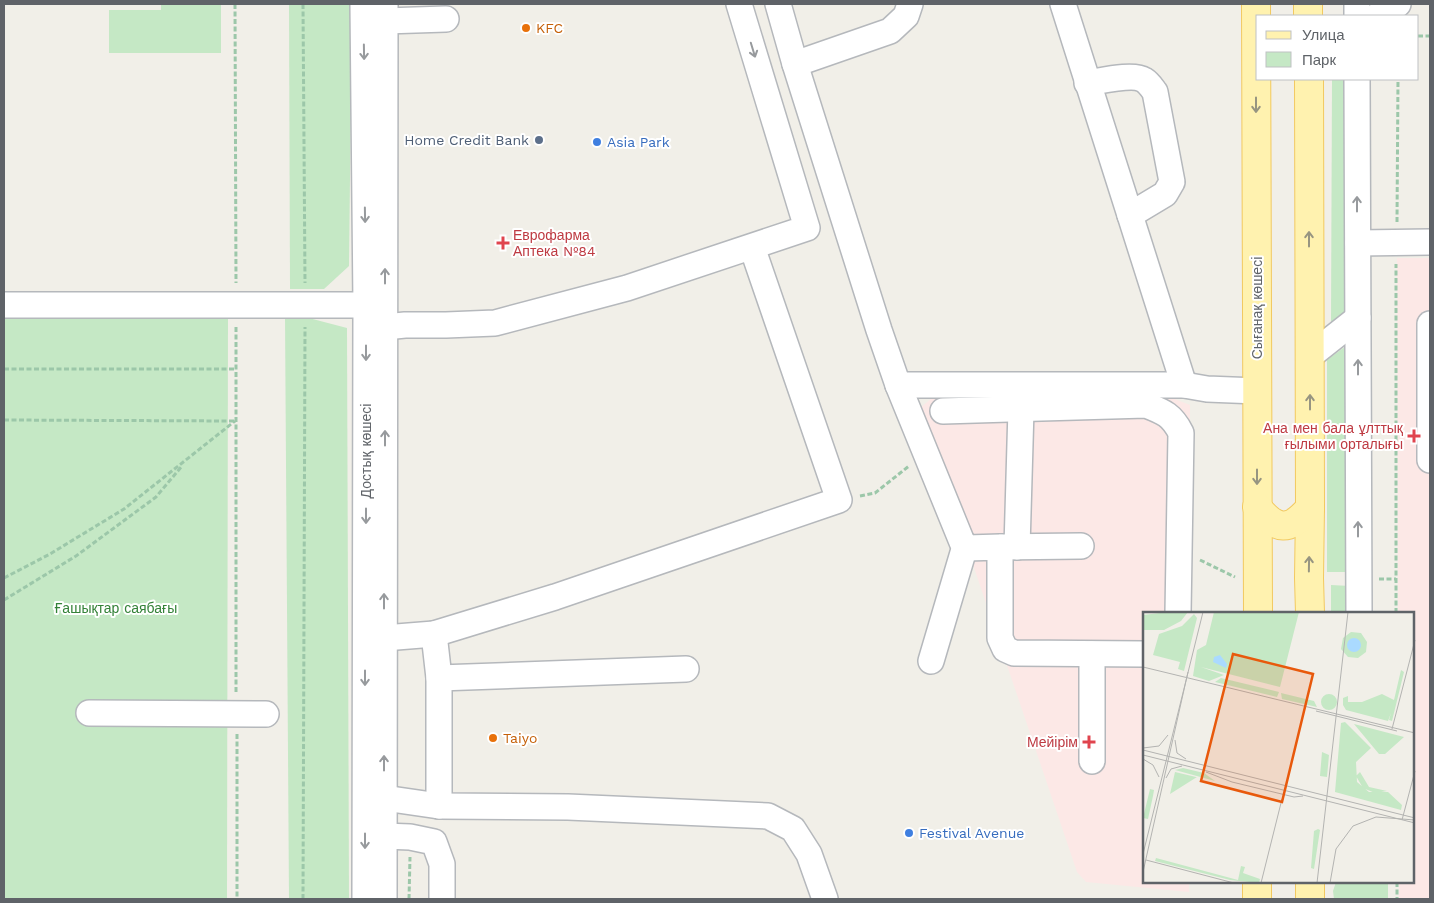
<svg xmlns="http://www.w3.org/2000/svg" width="1434" height="903" font-family="'Work Sans',sans-serif">
	<style>
		.medical { fill: #fce8e6 }
		.green { fill: #c5e8c5 }
		.lines { fill: none; stroke-linecap: round; stroke-linejoin: round }
		.minor-casing { stroke: #b5b8bc; stroke-width: 28 }
		.major-casing { stroke: #f2c960; stroke-width: 30 }
		.path { stroke: #9cc7a9; stroke-width: 3; stroke-dasharray: 5 2.5; stroke-linecap: butt }
		.minor { stroke: #fff; stroke-width: 25 }
		.major { stroke: #fff2af; stroke-width: 28 }
		.oneway { stroke: #979a9d }
		.oneway2 { stroke: #979581 }
		.food-dot { fill: #e8710a; stroke: #fff; stroke-width: 2 }
		.service-dot { fill: #5c6f8a; stroke: #fff; stroke-width: 2 }
		.shop-dot { fill: #3f7fe0; stroke: #fff; stroke-width: 2 }
		.health-dot { fill: #e0444e; stroke: #fff; stroke-width: 2 }
		.labels { text-anchor: middle; dominant-baseline: central; stroke-width: 4; stroke-linejoin: round; paint-order: stroke }
		.food-label { font-size: 14px; fill: #c56008; stroke: #fff; text-anchor: start }
		.service-label { font-size: 14px; fill: #4e5e75; stroke: #fff; text-anchor: end }
		.shop-label { font-size: 14px; fill: #366cbe; stroke: #fff; text-anchor: start }
		.health-label { font-size: 14px; fill: #be3a42; stroke: #fff; text-anchor: end }
		.street-label { font-size: 14px; fill: #5f6368; stroke: #fff }
		.park-label { font-size: 14px; fill: #348238; stroke: #fff }
		.inset-road { fill: none; stroke: #b3b3b1; stroke-width: 1 }
		.view { fill: #e8590c; fill-opacity: 0.15; stroke: #e8590c; stroke-width: 2.5 }
		.inset-edge { fill: none; stroke: #5f6368; stroke-width: 2.5 }
	</style>
	<rect width="100%" height="100%" fill="#f1efe8"/>
	<!-- medical -->
	<g class="medical">
		<path d="M1397,258H1430V899H1399V882H1413V613H1398Z"/>
		<path d="M932,398H1172L1190,405L1189,613H1144V882H1189V892L1086,882L1077,872L920,408Z"/>
	</g>
	<!-- green -->
	<g class="green">
		<path d="M161,4H221V53H109V10H161Z"/>
		<path d="M289,4H352L349,266L324,289H290Z"/>
		<path d="M1332,79H1350V310L1331,322Z"/>
		<path d="M228,317L227,899H4V318Z"/>
		<path d="M285,317H305L347,328L349,899H289Z"/>
		<path d="M1346,346V572H1327V360Z"/>
		<path d="M1331,585L1350,586L1349,613H1331Z"/>
		<path d="M1336,882H1388V899H1334L1333,891Z"/>
	</g>
	<g class="lines">
		<!-- minor casing -->
		<g class="minor-casing">
			<g id="minor">
				<path d="M363,4L366,305L365,899"/>
				<path d="M778,4L795,64L879,330L898,385L962,542L967,548L1000,547V638L1005,649L1014,653L1144,654"/>
				<path d="M1063,4L1184,385"/>
				<path d="M1357,4V16"/>
				<path d="M1377,16L1384,10L1398,4"/>
				<path d="M385,21L446,19"/>
				<path d="M795,64L890,31L906,16L910,4"/>
				<path d="M1357,79L1359,613"/>
				<path d="M1087,83C1101,81 1133,73 1144,80C1149,83 1152,88 1155,92L1172,182L1165,194L1130,215"/>
				<path d="M1358,243L1430,242"/>
				<path d="M4,305H366"/>
				<path d="M1430,324V460"/>
				<path d="M385,327L405,325H446L495,323L627,288L807,228L739,4"/>
				<path d="M1310,356L1358,318"/>
				<path d="M898,385H1184L1207,389L1257,391"/>
				<path d="M943,411L1146,405C1164,412 1172,415 1181,433L1178,613"/>
				<path d="M1002,547L1081,546"/>
				<path d="M1017,547L1021,409"/>
				<path d="M434,634L439,678L686,669"/>
				<path d="M384,638L434,634L555,597L839,500L752,247"/>
				<path d="M931,661L965,546"/>
				<path d="M439,678V806"/>
				<path d="M89,713L266,714"/>
				<path d="M1092,761V654"/>
				<path d="M368,798H384L439,806L568,807L768,816L793,829L809,854L825,899"/>
				<path d="M384,836L410,837L434,842L442,864V899"/>
				<path d="M384,899L385,4"/>
			</g>
		</g>
		<!-- major casing -->
		<g class="major-casing">
			<g id="major">
				<path d="M1256,4L1258,613"/>
				<path d="M1308,4V16"/>
				<path d="M1309,79L1310,508L1309,578L1310,613"/>
				<path d="M1257,507C1277,531 1289,532 1310,508"/>
				<path d="M1257,882V899"/>
				<path d="M1310,899V882"/>
			</g>
		</g>
		<!-- path -->
		<g class="path">
			<path d="M235,4L236,283"/>
			<path d="M303,4L305,283"/>
			<path d="M1418,36H1430"/>
			<path d="M1397,222L1398,79"/>
			<path d="M236,327V693"/>
			<path d="M4,369H236"/>
			<path d="M4,420L234,421"/>
			<path d="M860,496L875,493L909,466"/>
			<path d="M1200,560L1235,577"/>
			<path d="M4,578L50,554L124,509L235,421"/>
			<path d="M1379,579H1396"/>
			<path d="M4,600L76,556L156,497L182,466"/>
			<path d="M1396,613V264"/>
			<path d="M237,734V899"/>
			<path d="M1397,882V899"/>
			<path d="M303,899L305,327"/>
			<path d="M409,899L410,857"/>
		</g>
		<!-- minor -->
		<use href="#minor" class="minor"/>
		<!-- major -->
		<use href="#major" class="major"/>
	</g>
	<!-- one-way arrows -->
	<defs><path id="oneway-shaft" d="M-6 0H5M1.5-3L5.5 0L1.5 3" fill="none" stroke-width="1.6" stroke-linecap="round" stroke-linejoin="round" transform="scale(1.25)"/></defs>
	<g class="oneway">
		<use href="#oneway-shaft" transform="translate(753 50) rotate(73)"/>
		<use href="#oneway-shaft" transform="translate(364 52) rotate(89)"/>
		<use href="#oneway-shaft" transform="translate(1357 204) rotate(-90)"/>
		<use href="#oneway-shaft" transform="translate(365 215) rotate(89)"/>
		<use href="#oneway-shaft" transform="translate(385 276) rotate(-90)"/>
		<use href="#oneway-shaft" transform="translate(366 353) rotate(90)"/>
		<use href="#oneway-shaft" transform="translate(1358 367) rotate(-90)"/>
		<use href="#oneway-shaft" transform="translate(385 438) rotate(-90)"/>
		<use href="#oneway-shaft" transform="translate(366 516) rotate(90)"/>
		<use href="#oneway-shaft" transform="translate(1358 529) rotate(-90)"/>
		<use href="#oneway-shaft" transform="translate(384 601) rotate(-90)"/>
		<use href="#oneway-shaft" transform="translate(365 678) rotate(90)"/>
		<use href="#oneway-shaft" transform="translate(384 763) rotate(-90)"/>
		<use href="#oneway-shaft" transform="translate(365 841) rotate(90)"/>
	</g>
	<g class="oneway2">
		<use href="#oneway-shaft" transform="translate(1256 105) rotate(90)"/>
		<use href="#oneway-shaft" transform="translate(1309 239) rotate(-90)"/>
		<use href="#oneway-shaft" transform="translate(1310 402) rotate(-90)"/>
		<use href="#oneway-shaft" transform="translate(1257 477) rotate(90)"/>
		<use href="#oneway-shaft" transform="translate(1309 564) rotate(-89)"/>
	</g>
	<!-- markers -->
	<g class="food-dot">
		<circle cx="526" cy="28" r="5"/>
		<circle cx="493" cy="738" r="5"/>
	</g>
	<circle class="service-dot" cx="539" cy="140" r="5"/>
	<g class="shop-dot">
		<circle cx="597" cy="142" r="5"/>
		<circle cx="909" cy="833" r="5"/>
	</g>
	<g class="health-dot">
		<path d="M500.5 235.5h5v5h5v5h-5v5h-5v-5h-5v-5h5z"/>
		<path d="M1411.5 428.5h5v5h5v5h-5v5h-5v-5h-5v-5h5z"/>
		<path d="M1086.5 734.5h5v5h5v5h-5v5h-5v-5h-5v-5h5z"/>
	</g>
	<g class="labels">
		<!-- food labels -->
		<g class="food-label">
			<text x="536" y="28">KFC</text>
			<text x="503" y="738">Taiyo</text>
		</g>
		<!-- service labels -->
		<g class="service-label">
			<text x="529" y="140">Home Credit Bank</text>
		</g>
		<!-- shop labels -->
		<g class="shop-label">
			<text x="607" y="142">Asia Park</text>
			<text x="919" y="833">Festival Avenue</text>
		</g>
		<!-- health labels -->
		<g class="health-label">
			<text x="513" y="235" text-anchor="start">Еврофарма<tspan x="513" dy="16">Аптека №84</tspan></text>
			<text x="1403" y="428">Ана мен бала ұлттық<tspan x="1403" dy="16">ғылыми орталығы</tspan></text>
			<text x="1078" y="742">Мейірім</text>
		</g>
		<!-- street labels -->
		<g class="street-label">
			<text transform="translate(1257 308) rotate(-90)">Сығанақ көшесі</text>
			<text transform="translate(366 451) rotate(-90)">Достық көшесі</text>
		</g>
		<!-- park labels -->
		<g class="park-label">
			<text x="116" y="608">Ғашықтар саябағы</text>
		</g>
	</g>
	<!-- overview -->
	<g transform="translate(1143 612)">
		<rect width="271" height="271" fill="#f1efe8"/>
		<path d="M25,0H45L38,9L21,18H0V3ZM71,0H156L137,75L58,55L81,63L66,69L50,64L54,38L63,33ZM51,2L54,6L41,59L35,57L37,50L10,43L16,22L39,14ZM208,20L218,21L224,30L223,40L215,46L205,45L198,37L200,26ZM258,58L261,60L249,109L246,108L248,101L245,109L203,98L200,93V86L205,84V90H219L239,82L251,88ZM78,66L136,80L134,85L72,70ZM138,81L171,89L174,95L139,87ZM178 90a8 8 0 1 1 16 0a8 8 0 1 1-16 0ZM202,110L228,136L213,150L214,170L226,180H245L259,193L258,198L192,180L198,111ZM211,112L261,125L242,142H236ZM179,140L186,143L184,165L177,164ZM40,156L61,161L72,169L32,158ZM32,160L53,165H54L27,182ZM217,160L226,175L244,179L232,181L220,176L213,164ZM7,177L11,178L10,184L5,207L0,206ZM175,217L177,218L171,257L168,256L171,219ZM13,246L95,268L98,254L102,255L100,261L117,267L116,271L87,268L12,249Z" fill="#c5e8c5"/>
		<path d="M204 33a7 7 0 1 1 14 0a7 7 0 1 1-14 0ZM77,43L84,52L83,56L70,50L71,45Z" fill="#aadaff"/>
		<path class="inset-road" d="M0,55L272,121M173,99L254,119M249,117L272,28M32,128L34,141L43,147M0,136L16,134L25,123M0,138L272,206M0,143L272,211M0,147L10,153L16,165M63,160L89,170L151,185L160,184M23,166L28,157L39,154M259,208L272,159M0,242L60,0M3,248L91,271M0,260L45,60M118,271L139,187M174,271L205,0M187,271L193,237L210,214L233,205L272,208"/>
		<path class="view" d="M90,42L170,62L139,190L58,169Z"/>
		<rect width="271" height="271" class="inset-edge"/>
	</g>
	<!-- border -->
	<rect width="1434" height="903" fill="none" stroke="#5f6368" stroke-width="10"/>
	<!-- legend -->
	<rect x="1256" y="15" width="162" height="65" fill="#ffffff" stroke="#bfc1c3"/>
	<rect x="1266" y="31" width="25" height="8" fill="#fff2af" stroke="#bfc1c3"/>
	<text x="1302" y="40" font-size="15" fill="#5f6368">Улица</text>
	<rect x="1266" y="52" width="25" height="15" fill="#c5e8c5" stroke="#bfc1c3"/>
	<text x="1302" y="65" font-size="15" fill="#5f6368">Парк</text>
</svg>
